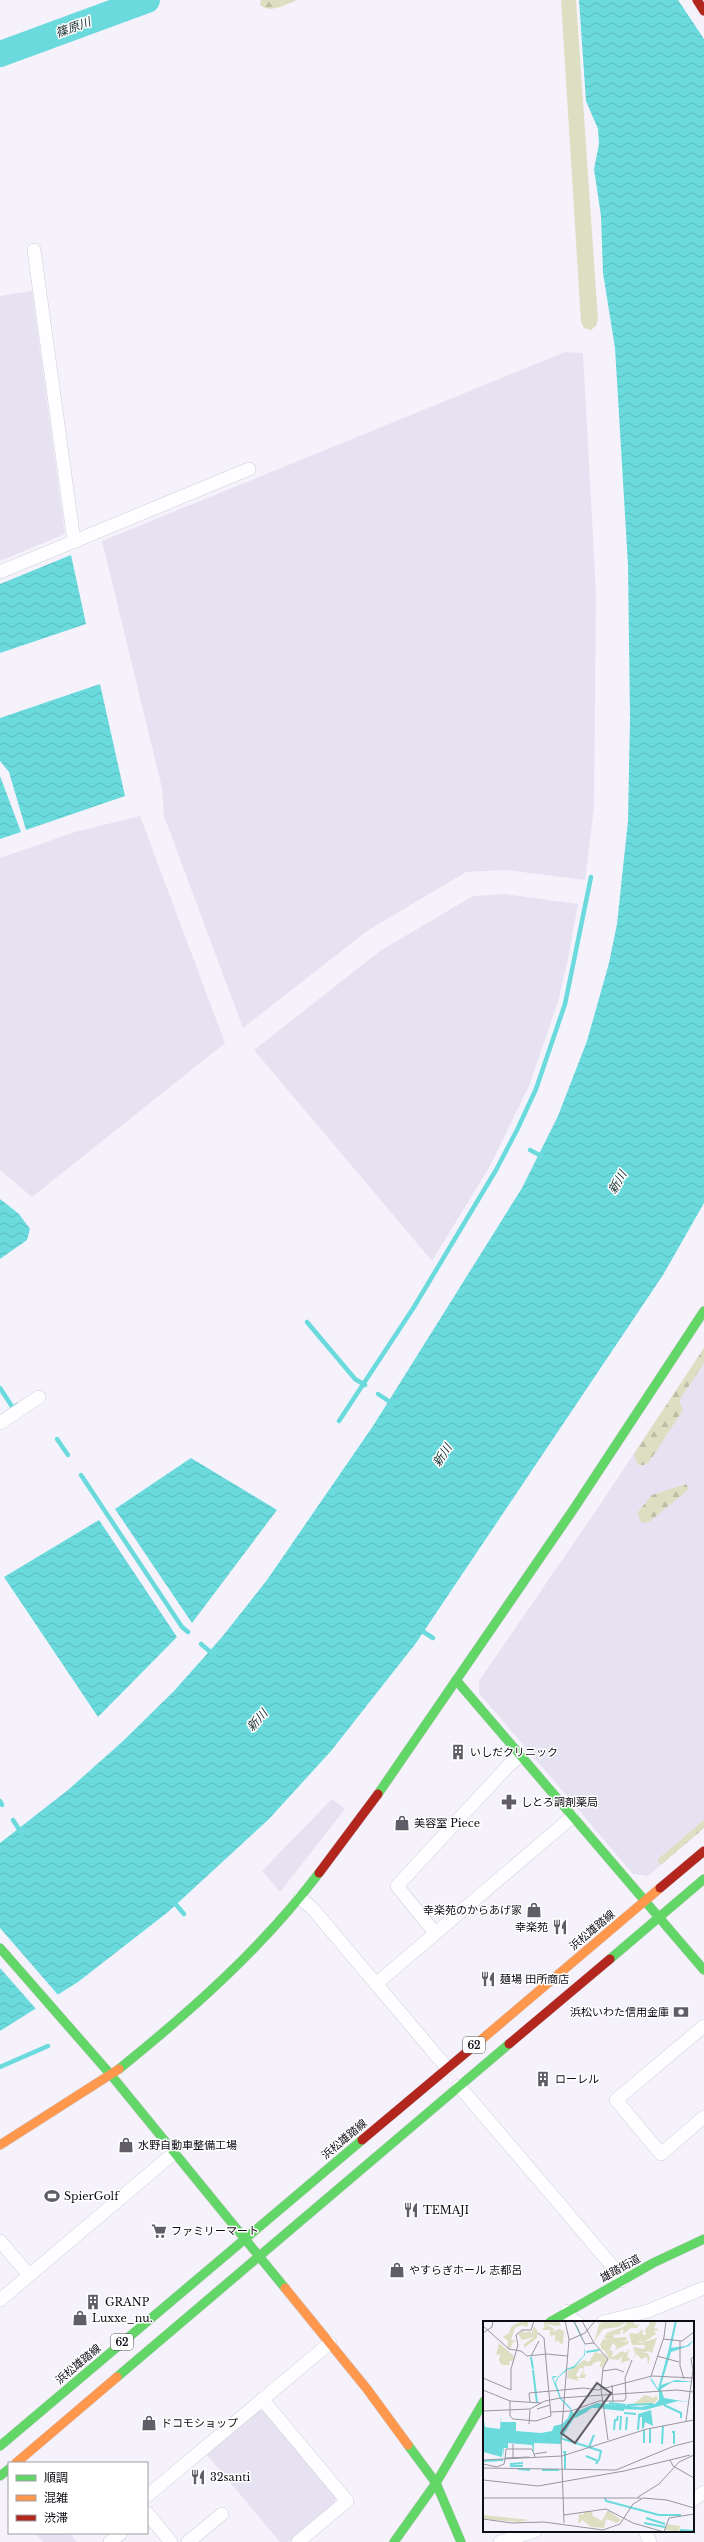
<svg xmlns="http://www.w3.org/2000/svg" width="704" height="2542" font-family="'Libre Baskerville','Noto Sans JP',serif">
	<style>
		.built { fill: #e7e2f2 }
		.grass { fill: #dcdfc1 }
		.forest { fill: url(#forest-firs) }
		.water { fill: url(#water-waves) }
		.pier { fill: #f5f2fc }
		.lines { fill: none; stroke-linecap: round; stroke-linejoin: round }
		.stream { stroke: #6adadd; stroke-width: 4.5 }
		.river { stroke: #6adadd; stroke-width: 26 }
		.street-casing { stroke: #d1ced7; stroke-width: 14 }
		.fast-casing { stroke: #d1ced7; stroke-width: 10 }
		.slow-casing { stroke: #d1ced7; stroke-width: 10 }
		.jam-casing { stroke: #d1ced7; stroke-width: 10 }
		.street { stroke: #fefdff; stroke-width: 13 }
		.fast { stroke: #63d668; stroke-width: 9 }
		.slow { stroke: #ff974d; stroke-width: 9 }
		.jam { stroke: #b3261e; stroke-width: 9 }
		.labels { text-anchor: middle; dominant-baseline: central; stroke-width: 3; stroke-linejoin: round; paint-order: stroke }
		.shield { fill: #fff; stroke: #57565b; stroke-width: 1 }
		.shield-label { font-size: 10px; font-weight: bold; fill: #0f0d15 }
		.poi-label { font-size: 11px; fill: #0f0d15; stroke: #fff; text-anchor: start }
		.street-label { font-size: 11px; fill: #0f0d15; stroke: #fff }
		.water-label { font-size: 12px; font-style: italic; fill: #162f2f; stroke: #fff }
		.inset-river { fill: none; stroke: #6adadd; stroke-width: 2 }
		.inset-road { fill: none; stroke: #9996a0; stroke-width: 1 }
		.view { fill: #605d66; fill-opacity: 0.15; stroke: #605d66; stroke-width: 2 }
		.inset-edge { fill: none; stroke: #0f0d15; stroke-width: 2 }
	</style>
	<defs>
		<pattern id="forest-firs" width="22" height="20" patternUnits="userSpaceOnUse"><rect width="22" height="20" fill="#dcdfc1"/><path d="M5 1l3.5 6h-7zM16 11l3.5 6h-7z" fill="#bcbea5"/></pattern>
		<pattern id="water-waves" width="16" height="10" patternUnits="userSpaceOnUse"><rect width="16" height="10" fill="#6adadd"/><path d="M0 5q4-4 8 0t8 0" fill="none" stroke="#5bbabd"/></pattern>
	</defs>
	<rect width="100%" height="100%" fill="#f5f2fc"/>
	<!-- built -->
	<g class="built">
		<path d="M32,291L65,534L0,561V296Z"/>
		<path d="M565,352L583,353L596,593L594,808L585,880L506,870L466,872L367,931L243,1028L164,816L162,788L102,541Z"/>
		<path d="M140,816L225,1043L32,1197L0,1170V858L75,832Z"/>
		<path d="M505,894L578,904L568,959L558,1002L529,1086L490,1166L432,1261L254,1050L380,951L473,896Z"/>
		<path d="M704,1348V1828L648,1876L633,1874L479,1693V1681L591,1518Z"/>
		<path d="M332,1799L345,1809L280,1892L262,1871Z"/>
		<path d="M259,2410L263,2411L336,2497L335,2504L289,2542H280L206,2454Z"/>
		<path d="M35,2533H69L77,2542H43Z"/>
	</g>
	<!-- grass -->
	<path class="grass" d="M561,0H576L598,320L596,326L591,330L584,328L581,322Z"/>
	<!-- forest -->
	<g class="forest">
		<path d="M261,0H297C286,4 270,14 260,5Z"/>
		<path d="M704,1348V1363L679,1401L683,1410L649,1462L644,1465H638L634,1454Z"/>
		<path d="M686,1484L689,1489L650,1521L645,1523L640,1521L638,1512L652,1495Z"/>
		<path d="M704,1820V1828L662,1864L658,1862V1859Z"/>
	</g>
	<!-- water -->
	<g class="water">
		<path d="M579,0H704V1203L663,1275L416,1643L331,1751L269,1819L168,1912L78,1982L0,2031V1843L68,1790L122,1742L174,1691L222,1637L267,1580L373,1426L522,1188L558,1116L587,1041L609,963L617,924L628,821L630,718L628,565L615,348L603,273L601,216L594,169L599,144L598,129L586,101Z"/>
		<path d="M71,555L86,624L0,653V584Z"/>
		<path d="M100,684L125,796L26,830L9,772L0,761V718Z"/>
		<path d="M0,776L21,832L0,839Z"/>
		<path d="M0,1199L19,1214L30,1229L27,1240L0,1259Z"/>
		<path d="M191,1458L277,1510L192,1623L115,1509Z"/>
		<path d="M99,1520L177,1637L98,1717L4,1577Z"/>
	</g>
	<!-- pier -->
	<g class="pier">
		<path d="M678,0H704V39Z"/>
		<path d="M0,1928L59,1996L37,2010L0,1968Z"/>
	</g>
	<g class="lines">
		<!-- stream -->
		<g class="stream">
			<path d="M530,1150L545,1158"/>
			<path d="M307,1322L355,1379L365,1385"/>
			<path d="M0,1388L13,1408L17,1405"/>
			<path d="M378,1394L393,1404"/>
			<path d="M339,1421L414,1307L496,1170L517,1130L536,1089L565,1004L591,877"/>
			<path d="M57,1439L68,1455"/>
			<path d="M81,1475L182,1627L188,1632"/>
			<path d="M419,1629L433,1638"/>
			<path d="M201,1644L214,1655"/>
			<path d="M0,1801L2,1805"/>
			<path d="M13,1820L22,1834"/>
			<path d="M172,1900L184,1914"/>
			<path d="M0,2067L48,2046"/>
		</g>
		<!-- river -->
		<path class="river" d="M0,54L147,0"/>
		<!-- street casing -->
		<g class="street-casing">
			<g id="street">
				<path d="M34,250L73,534L76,541"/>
				<path d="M0,572L249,469"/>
				<path d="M0,1423L39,1397"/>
				<path d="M300,1898L312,1908L447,2068"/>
				<path d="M435,1933L397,1886L508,1766L520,1756"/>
				<path d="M376,1984L572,1817"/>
				<path d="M704,2026L616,2100L661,2154L704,2117"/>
				<path d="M459,2086L614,2268L621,2281"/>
				<path d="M0,2241L29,2275"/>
				<path d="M0,2300L174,2153"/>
				<path d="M567,2311L572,2320L577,2322"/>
				<path d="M603,2322L648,2311L704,2288"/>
				<path d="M262,2399L347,2501L298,2542"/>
				<path d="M147,2496L330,2343"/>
				<path d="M693,2500L704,2492"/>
				<path d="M147,2513L171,2542"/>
				<path d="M645,2531L650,2542"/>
				<path d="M110,2542L121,2533"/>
				<path d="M188,2542L222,2514"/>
				<path d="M500,2542L535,2531"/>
			</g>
		</g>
		<!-- fast casing -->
		<g class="fast-casing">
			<g id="fast">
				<path d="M456,1680L704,1970"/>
				<path d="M378,1794L575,1507L704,1311"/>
				<path d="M0,1948L111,2075L285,2288"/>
				<path d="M610,1959L704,1879"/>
				<path d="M119,2069C192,2010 262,1948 319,1873"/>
				<path d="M550,2322L653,2263L704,2239"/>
				<path d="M117,2377L509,2044"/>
				<path d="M408,2445L436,2483L461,2542"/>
				<path d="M0,2446L362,2140"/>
				<path d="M0,2476L9,2469"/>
				<path d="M394,2542L436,2483L484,2401"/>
			</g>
		</g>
		<!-- slow casing -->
		<g class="slow-casing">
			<g id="slow">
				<path d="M468,2051L660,1888"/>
				<path d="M0,2145L119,2069"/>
				<path d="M285,2288L367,2389L408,2445"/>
				<path d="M16,2463L117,2377"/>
			</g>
		</g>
		<!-- jam casing -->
		<g class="jam-casing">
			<g id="jam">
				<path d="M697,0L704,11"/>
				<path d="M319,1873L378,1794"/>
				<path d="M660,1888L704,1851"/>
				<path d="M509,2044L610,1959"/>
				<path d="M362,2140L468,2051"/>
			</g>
		</g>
		<!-- street -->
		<use href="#street" class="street"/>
		<!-- fast -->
		<use href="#fast" class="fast"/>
		<!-- slow -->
		<use href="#slow" class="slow"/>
		<!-- jam -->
		<use href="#jam" class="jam"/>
	</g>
	<!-- icons -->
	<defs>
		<g id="building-bare" transform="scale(1.2)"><path d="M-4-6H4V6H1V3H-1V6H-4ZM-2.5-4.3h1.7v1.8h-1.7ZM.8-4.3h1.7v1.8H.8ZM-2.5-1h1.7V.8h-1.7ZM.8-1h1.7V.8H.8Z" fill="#605d66" stroke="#fff" stroke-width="2.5" paint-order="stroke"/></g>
		<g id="pharmacy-bare" transform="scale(1.2)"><path d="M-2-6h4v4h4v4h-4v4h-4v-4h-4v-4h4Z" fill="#605d66" stroke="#fff" stroke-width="2.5" paint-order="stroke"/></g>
		<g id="shop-bare" transform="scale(1.2)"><path d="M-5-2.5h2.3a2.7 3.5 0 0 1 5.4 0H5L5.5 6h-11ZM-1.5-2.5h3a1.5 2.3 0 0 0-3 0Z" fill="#605d66" stroke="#fff" stroke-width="2.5" paint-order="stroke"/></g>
		<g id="restaurant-bare" transform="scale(1.2)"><path d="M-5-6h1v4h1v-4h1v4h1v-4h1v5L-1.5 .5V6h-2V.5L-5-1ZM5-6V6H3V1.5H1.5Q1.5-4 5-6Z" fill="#605d66" stroke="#fff" stroke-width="2.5" paint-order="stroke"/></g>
		<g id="bank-bare" transform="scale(1.2)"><path d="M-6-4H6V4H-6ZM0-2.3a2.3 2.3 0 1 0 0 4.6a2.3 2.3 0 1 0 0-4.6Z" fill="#605d66" stroke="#fff" stroke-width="2.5" paint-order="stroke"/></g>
		<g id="stadium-bare" transform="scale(1.2)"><path d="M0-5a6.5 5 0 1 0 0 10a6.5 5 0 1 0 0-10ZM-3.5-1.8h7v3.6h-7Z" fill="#605d66" stroke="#fff" stroke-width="2.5" paint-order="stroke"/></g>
		<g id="supermarket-bare" transform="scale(1.2)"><path d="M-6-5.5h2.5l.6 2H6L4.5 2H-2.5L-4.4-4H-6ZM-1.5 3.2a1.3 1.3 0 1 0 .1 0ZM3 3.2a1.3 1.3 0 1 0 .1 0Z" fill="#605d66" stroke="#fff" stroke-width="2.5" paint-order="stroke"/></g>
	</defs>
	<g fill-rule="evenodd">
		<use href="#building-bare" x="458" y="1752"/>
		<use href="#pharmacy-bare" x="509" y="1802"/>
		<use href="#shop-bare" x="402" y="1823"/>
		<use href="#shop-bare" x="534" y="1910"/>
		<use href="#restaurant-bare" x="560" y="1927"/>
		<use href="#restaurant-bare" x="488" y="1979"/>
		<use href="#bank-bare" x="681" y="2012"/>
		<use href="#building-bare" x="543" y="2079"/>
		<use href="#shop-bare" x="126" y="2145"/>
		<use href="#stadium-bare" x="52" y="2196"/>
		<use href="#restaurant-bare" x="411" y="2210"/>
		<use href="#supermarket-bare" x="159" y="2231"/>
		<use href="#shop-bare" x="397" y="2270"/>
		<use href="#building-bare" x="93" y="2302"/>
		<use href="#shop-bare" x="80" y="2318"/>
		<use href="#shop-bare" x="149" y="2423"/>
		<use href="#restaurant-bare" x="198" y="2477"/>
	</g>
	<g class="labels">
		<!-- shield labels -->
		<g class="shield">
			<rect x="463" y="2037" width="22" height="16" rx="3"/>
			<rect x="111" y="2334" width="22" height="16" rx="3"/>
		</g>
		<g class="shield-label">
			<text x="474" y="2045">62</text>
			<text x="122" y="2342">62</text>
		</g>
		<!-- poi labels -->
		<g class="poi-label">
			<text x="470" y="1752">いしだクリニック</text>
			<text x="521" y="1802">しとろ調剤薬局</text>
			<text x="414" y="1823">美容室 Piece</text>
			<text x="522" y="1910" text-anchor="end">幸楽苑のからあげ家</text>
			<text x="548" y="1927" text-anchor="end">幸楽苑</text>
			<text x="500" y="1979">麺場 田所商店</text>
			<text x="669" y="2012" text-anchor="end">浜松いわた信用金庫</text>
			<text x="555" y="2079">ローレル</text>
			<text x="138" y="2145">水野自動車整備工場</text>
			<text x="64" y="2196">SpierGolf</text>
			<text x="423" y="2210">TEMAJI</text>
			<text x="171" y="2231">ファミリーマート</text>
			<text x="409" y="2270">やすらぎホール 志都呂</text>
			<text x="105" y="2302">GRANP</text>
			<text x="92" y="2318">Luxxe_nu.</text>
			<text x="161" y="2423">ドコモショップ</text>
			<text x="210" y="2477">32santi</text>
		</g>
		<!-- street labels -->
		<g class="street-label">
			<text transform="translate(592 1930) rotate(-40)">浜松雄踏線</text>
			<text transform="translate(344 2139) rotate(-40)">浜松雄踏線</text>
			<text transform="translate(620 2268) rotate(-29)">雄踏街道</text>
			<text transform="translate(78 2364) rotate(-40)">浜松雄踏線</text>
		</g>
		<!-- water labels -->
		<g class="water-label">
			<text transform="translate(73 27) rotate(-20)">篠原川</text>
			<text transform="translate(617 1182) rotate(-60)">新川</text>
			<text transform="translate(442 1455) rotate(-57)">新川</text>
			<text transform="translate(257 1720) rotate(-48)">新川</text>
		</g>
	</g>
	<!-- overview -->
	<g transform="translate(483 2321)">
		<rect width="211" height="211" fill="#f5f2fc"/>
		<path d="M162,74L171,77L173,74L175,78L170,83L149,84ZM125,189L138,199L134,202L123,198L121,207L108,206L99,199L97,202H95L96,192L99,194L103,190L109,191L110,195L119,200ZM184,203L197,205L196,211L182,209Z" fill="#dcdfc1"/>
		<path d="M46,0L44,6L39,4L32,7L28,19L34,20L30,21L27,28L24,27L25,20L20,16L26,12L28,6L34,2ZM60,0H76L78,4L74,5L63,3L71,8L70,11L76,8L81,10L80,22L78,23L74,19L72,22V14L67,15V9H59L62,5ZM117,0L118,4L119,0H152L150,1L154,5L155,2L156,4L154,7H148L140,13V8L137,10L138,13L130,14L131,17L143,16L144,19L136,21L146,20L145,23L132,29L133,25L130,22L126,30L129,29L130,34L128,35L130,36L139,30L143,32L147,27L144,35L148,39L137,42L139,39L138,35L136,39L126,38L121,29L118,28V24L116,26L120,18L125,19L121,16L124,12L142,5L144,1L135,6L120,8L111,21ZM162,0H174L171,7L175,8L174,10L171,9L173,13L161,21L154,20L158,22L174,17L169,32L165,30L161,32H165L167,37L165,44L164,36L158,38L154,33L152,36H150L153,34L150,26L161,28L162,24H149L146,12L155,13L159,8L160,14H163L162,9L167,2ZM51,5L55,11L54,17L41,27V23L51,16L39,19L35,13L41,9V12L47,10L48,13ZM16,22L31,35L30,40H26L27,44H19L16,40L17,33L13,34ZM112,31L120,33L125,38L119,47L117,45L118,40L112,41L108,45H101L100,50L99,47H97L93,54L96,57L99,51L102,50L99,54L103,53L102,57H94L96,60L84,57L85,50L101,39L106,41ZM0,194L47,199L36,201L0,198Z" fill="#dcdfc1"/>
		<path d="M17,23L27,35L24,39H19Z" fill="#dcdfc1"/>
		<path d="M90,0L93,4L95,7L102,26V34L100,36L91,47L84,49L75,57L73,62L78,77L88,87L90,92L114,82L158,86L172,83L176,79V71L169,61L167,55L175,68L186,27L203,25L211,19L206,25L188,31L178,64L193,59L211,61H189L178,68L181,77L211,82L195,80L162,89L109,87L91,97L79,116L78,123L51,122V132L49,124L25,122V127H21V137L20,126L19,136L0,131L1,99L2,106L17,108L18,94V101H33V110L58,112L69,110L71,105L79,103L85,97L88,89L77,78L69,57L70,55H75L81,49L75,55L70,57L72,62L74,57L83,48L91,45L101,34L102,25ZM168,89L170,105L162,101L161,107L159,108V96H155V93Z" fill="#6adadd"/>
		<path class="inset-river" d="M187,27L193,0M103,31L116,29M48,36L50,48M50,49L54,82M126,82L143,84M144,84L170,83M181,84L198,92V97M121,87L141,89M141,92L153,93M92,96L105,89M131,109L132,99H134L135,95M137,109L138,95M143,109L144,96M155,109L156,96M189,111H191V123M77,117L118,130L116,139M161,122V109M167,122V108M179,123L180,105M106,126L111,114M80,131H82V148M103,135L115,140L113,143M0,140L20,139M27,143L40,142M27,145H40M35,148L47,149M59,149H76M122,177L123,180L176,194H198M163,197L182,203M161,202L182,206M197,209L211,210"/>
		<path class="inset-road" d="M91,0L102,23L111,22L125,38L120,47L118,68L125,119M99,0L111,22M0,5L26,28L38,30L44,35L64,33L84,35M0,12L9,6L10,0M180,18L199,20L211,11M86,19L102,12L112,0M197,20V45L201,58M48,35L56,20M174,35L196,41M120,50L133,48L141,51M168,55L181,16L183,0M0,57L28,69V48L35,24L33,14L39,9H48L51,0M129,64L130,81M0,69L27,80L58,82M27,80V95L30,98L53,100L68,95L61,17L55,12M47,81L46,72L101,67L115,69L169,55L211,57M54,88L67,84M0,90L47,88L62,80L77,77L194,69L211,71M68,91L88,90L116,80H141L143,77L142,57L149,39M203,100L210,49L208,38L211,35M46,103L47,89M51,133L64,131M22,137L46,136M30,137V123M22,138L23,128H49L52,136M0,139L79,135L164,108L211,99M187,139L207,134M0,143L14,146L21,143L22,138M0,147L133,149L191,125L211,120M0,159L55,165L141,150L187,139L190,145L211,157M155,176L176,163L196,141L211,134M0,177H158M81,194L123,188L150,202L181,211M0,198L29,202L61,201L120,209L137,203L150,183L160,177L184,179L211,187M81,202L78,118L86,18L82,0M181,211L186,197L211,193"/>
		<path class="view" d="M114,62L128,72L92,122L78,112Z"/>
		<rect width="211" height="211" class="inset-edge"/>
	</g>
	<!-- legend -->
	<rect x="8" y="2462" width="140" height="72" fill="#ffffff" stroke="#9f9ea1"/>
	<rect x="16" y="2475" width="20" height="6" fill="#63d668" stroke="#9f9ea1"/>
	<text x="44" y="2482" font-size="12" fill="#0f0d15">順調</text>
	<rect x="16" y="2495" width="20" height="6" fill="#ff974d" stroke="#9f9ea1"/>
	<text x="44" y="2502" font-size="12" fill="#0f0d15">混雑</text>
	<rect x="16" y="2515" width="20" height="6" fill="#b3261e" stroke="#9f9ea1"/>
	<text x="44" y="2522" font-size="12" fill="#0f0d15">渋滞</text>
</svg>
